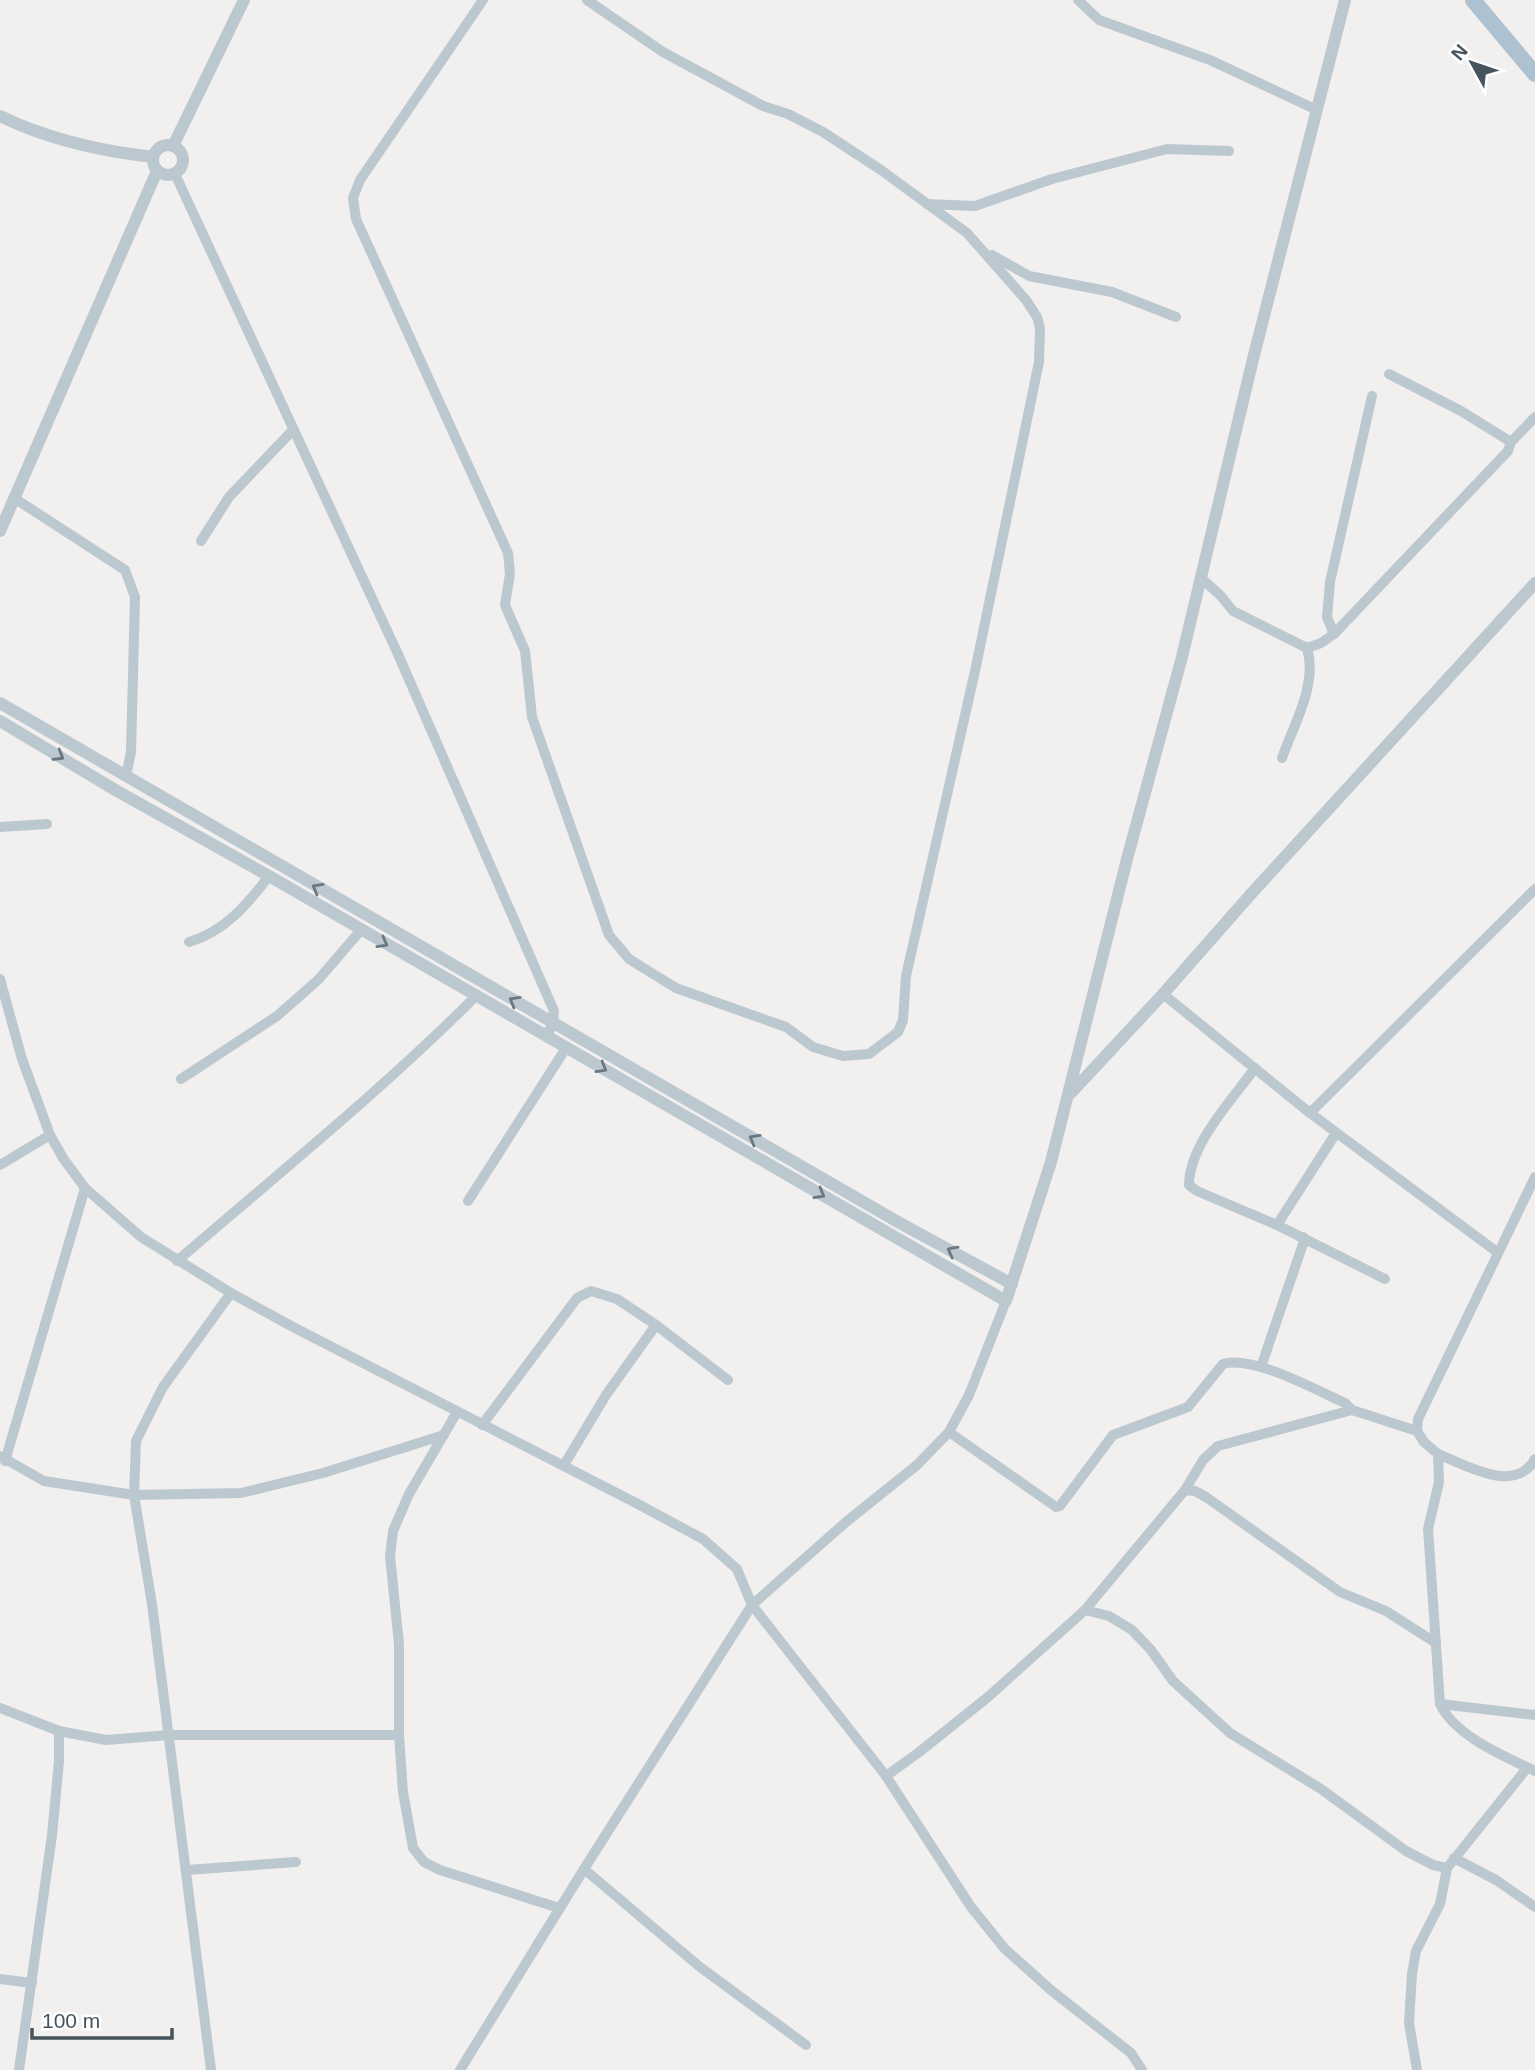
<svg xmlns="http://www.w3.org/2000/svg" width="1535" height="2070" font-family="Arial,sans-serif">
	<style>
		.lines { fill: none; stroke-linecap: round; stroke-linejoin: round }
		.minor { stroke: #bcc8cf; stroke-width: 10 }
		.tertiary { stroke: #bcc8cf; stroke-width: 12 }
		.primary { stroke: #adc1d0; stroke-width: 16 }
		.oneway { stroke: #697780 }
	</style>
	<rect width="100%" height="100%" fill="#f2efef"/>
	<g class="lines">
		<!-- minor -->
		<g class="minor">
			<path d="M483,0L360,180L353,198L356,219L508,553L510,574L505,605L525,651L532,717L609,935L629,959L676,988L786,1027L813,1047L843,1056L869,1054L898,1032L903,1020L906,976L975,671L1039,362L1040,328L1037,317L1026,300L967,233L881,170L823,132L788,114L763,106L663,52L587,0"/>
			<path d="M1078,0L1099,20L1210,60L1317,110"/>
			<path d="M175,174L397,652L554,1011L553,1023L546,1037"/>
			<path d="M927,204L975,206L1052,179L1167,149L1229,151"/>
			<path d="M992,255L1029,276L1112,292L1176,317"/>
			<path d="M1389,374L1461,411L1511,442"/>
			<path d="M14,498L125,570L135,597L131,752L126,776"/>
			<path d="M201,541L229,497L293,430"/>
			<path d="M1201,578L1221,596L1233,611L1307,648L1321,643L1334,634L1508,451L1511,442L1535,417"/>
			<path d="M1334,634L1327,617L1330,582L1372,396"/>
			<path d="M1282,758C1294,724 1318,684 1307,648"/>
			<path d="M0,827L47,824"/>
			<path d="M189,942C224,932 248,904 269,876"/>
			<path d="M0,979L22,1059L50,1135L63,1158L85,1188L141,1237L231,1293L293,1327L636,1503L703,1539L737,1569L752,1605L886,1776L971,1907L1005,1949L1052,1991L1131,2053L1142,2070"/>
			<path d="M1163,994L1310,1113L1497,1252"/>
			<path d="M1255,1068C1232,1100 1189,1145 1189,1185L1197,1191L1277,1225L1336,1133"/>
			<path d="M181,1079L277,1016L318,980L361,930"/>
			<path d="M1310,1113L1535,889"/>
			<path d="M0,1165L50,1135"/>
			<path d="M1535,1177L1418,1419L1417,1431L1424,1442L1438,1454L1439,1482L1428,1529L1440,1704C1455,1736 1504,1756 1535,1771"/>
			<path d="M468,1201L566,1048"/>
			<path d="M1277,1225L1385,1279"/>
			<path d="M177,1261C278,1174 382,1090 476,996"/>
			<path d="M1260,1366L1262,1364L1304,1241L1303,1237"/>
			<path d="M457,1412L409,1494L393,1531L390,1556L399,1644V1735L403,1792L413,1848L424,1862L440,1870L559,1908"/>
			<path d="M482,1425L577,1298L591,1291L617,1299L656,1325L728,1380"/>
			<path d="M949,1432L1056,1507L1060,1506L1113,1435L1188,1407L1223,1364C1253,1355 1316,1390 1345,1403L1352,1410L1417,1431"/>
			<path d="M1438,1454C1466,1465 1515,1495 1535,1459"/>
			<path d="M0,1456L44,1481L134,1495L241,1493L323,1473L444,1435"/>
			<path d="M5,1461L85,1188"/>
			<path d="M564,1465L606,1395L656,1325"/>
			<path d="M1185,1490L1203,1460L1218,1446L1352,1410"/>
			<path d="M1085,1610L1109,1616L1132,1630L1151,1650L1173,1681L1230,1733L1321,1789L1406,1851L1433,1865L1447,1868"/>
			<path d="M1440,1704L1535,1715"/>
			<path d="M0,1708L59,1731L106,1740L169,1735H399"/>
			<path d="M886,1776L918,1753L988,1697L1085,1610L1185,1490L1195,1491L1206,1497L1340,1592L1386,1611L1436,1643"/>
			<path d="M1454,1858L1496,1880L1535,1907"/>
			<path d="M584,1869L700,1967L806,2045"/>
			<path d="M187,1870L296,1862"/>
			<path d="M0,1979L32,1983"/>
			<path d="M19,2070L52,1835L59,1761V1731"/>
			<path d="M211,2070L152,1604L134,1495L136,1441L163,1387L231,1293"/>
			<path d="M460,2070L584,1869L752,1605L846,1522L917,1465L949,1432L969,1395L1006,1301"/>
			<path d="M1417,2070L1409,2023L1412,1974L1416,1951L1440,1904L1447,1868L1527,1768"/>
		</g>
		<!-- tertiary -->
		<g class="tertiary">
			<path d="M0,116C49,140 100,151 153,157"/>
			<circle cx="168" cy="160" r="15"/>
			<path d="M173,146L244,0"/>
			<path d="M0,531L157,171"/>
			<path d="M0,703L898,1222L1012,1284"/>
			<path d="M0,721L117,791L269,876L1006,1301L1051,1162L1127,859L1182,657L1253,359L1345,0"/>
			<path d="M1071,1093L1163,994L1251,894L1535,583"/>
		</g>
		<!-- primary -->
		<path class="primary" d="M1473,0L1535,74"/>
	</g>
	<!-- one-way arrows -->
	<defs><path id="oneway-chevron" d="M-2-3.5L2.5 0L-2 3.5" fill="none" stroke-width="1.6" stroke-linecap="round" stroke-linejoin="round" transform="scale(1.75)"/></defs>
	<g class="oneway">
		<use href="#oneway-chevron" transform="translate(59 756) rotate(31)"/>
		<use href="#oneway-chevron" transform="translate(317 888) rotate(-150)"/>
		<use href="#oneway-chevron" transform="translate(383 943) rotate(29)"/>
		<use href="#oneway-chevron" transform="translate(514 1001) rotate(-150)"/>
		<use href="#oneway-chevron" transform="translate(602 1068) rotate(30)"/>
		<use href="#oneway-chevron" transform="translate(754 1139) rotate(-150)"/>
		<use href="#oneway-chevron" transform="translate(820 1194) rotate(30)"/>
		<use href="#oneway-chevron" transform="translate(952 1251) rotate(-152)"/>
	</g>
	<!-- north arrow -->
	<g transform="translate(1472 63) rotate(310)" stroke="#ffffff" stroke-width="5" paint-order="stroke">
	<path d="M0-5L12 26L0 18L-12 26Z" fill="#46545e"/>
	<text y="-10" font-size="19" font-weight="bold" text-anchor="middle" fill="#46545e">N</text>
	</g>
	<!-- scale -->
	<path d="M32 2028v10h140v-10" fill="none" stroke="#46545e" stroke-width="3.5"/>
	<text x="42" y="2028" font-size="21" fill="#46545e" stroke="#ffffff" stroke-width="5" paint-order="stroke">100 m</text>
</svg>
